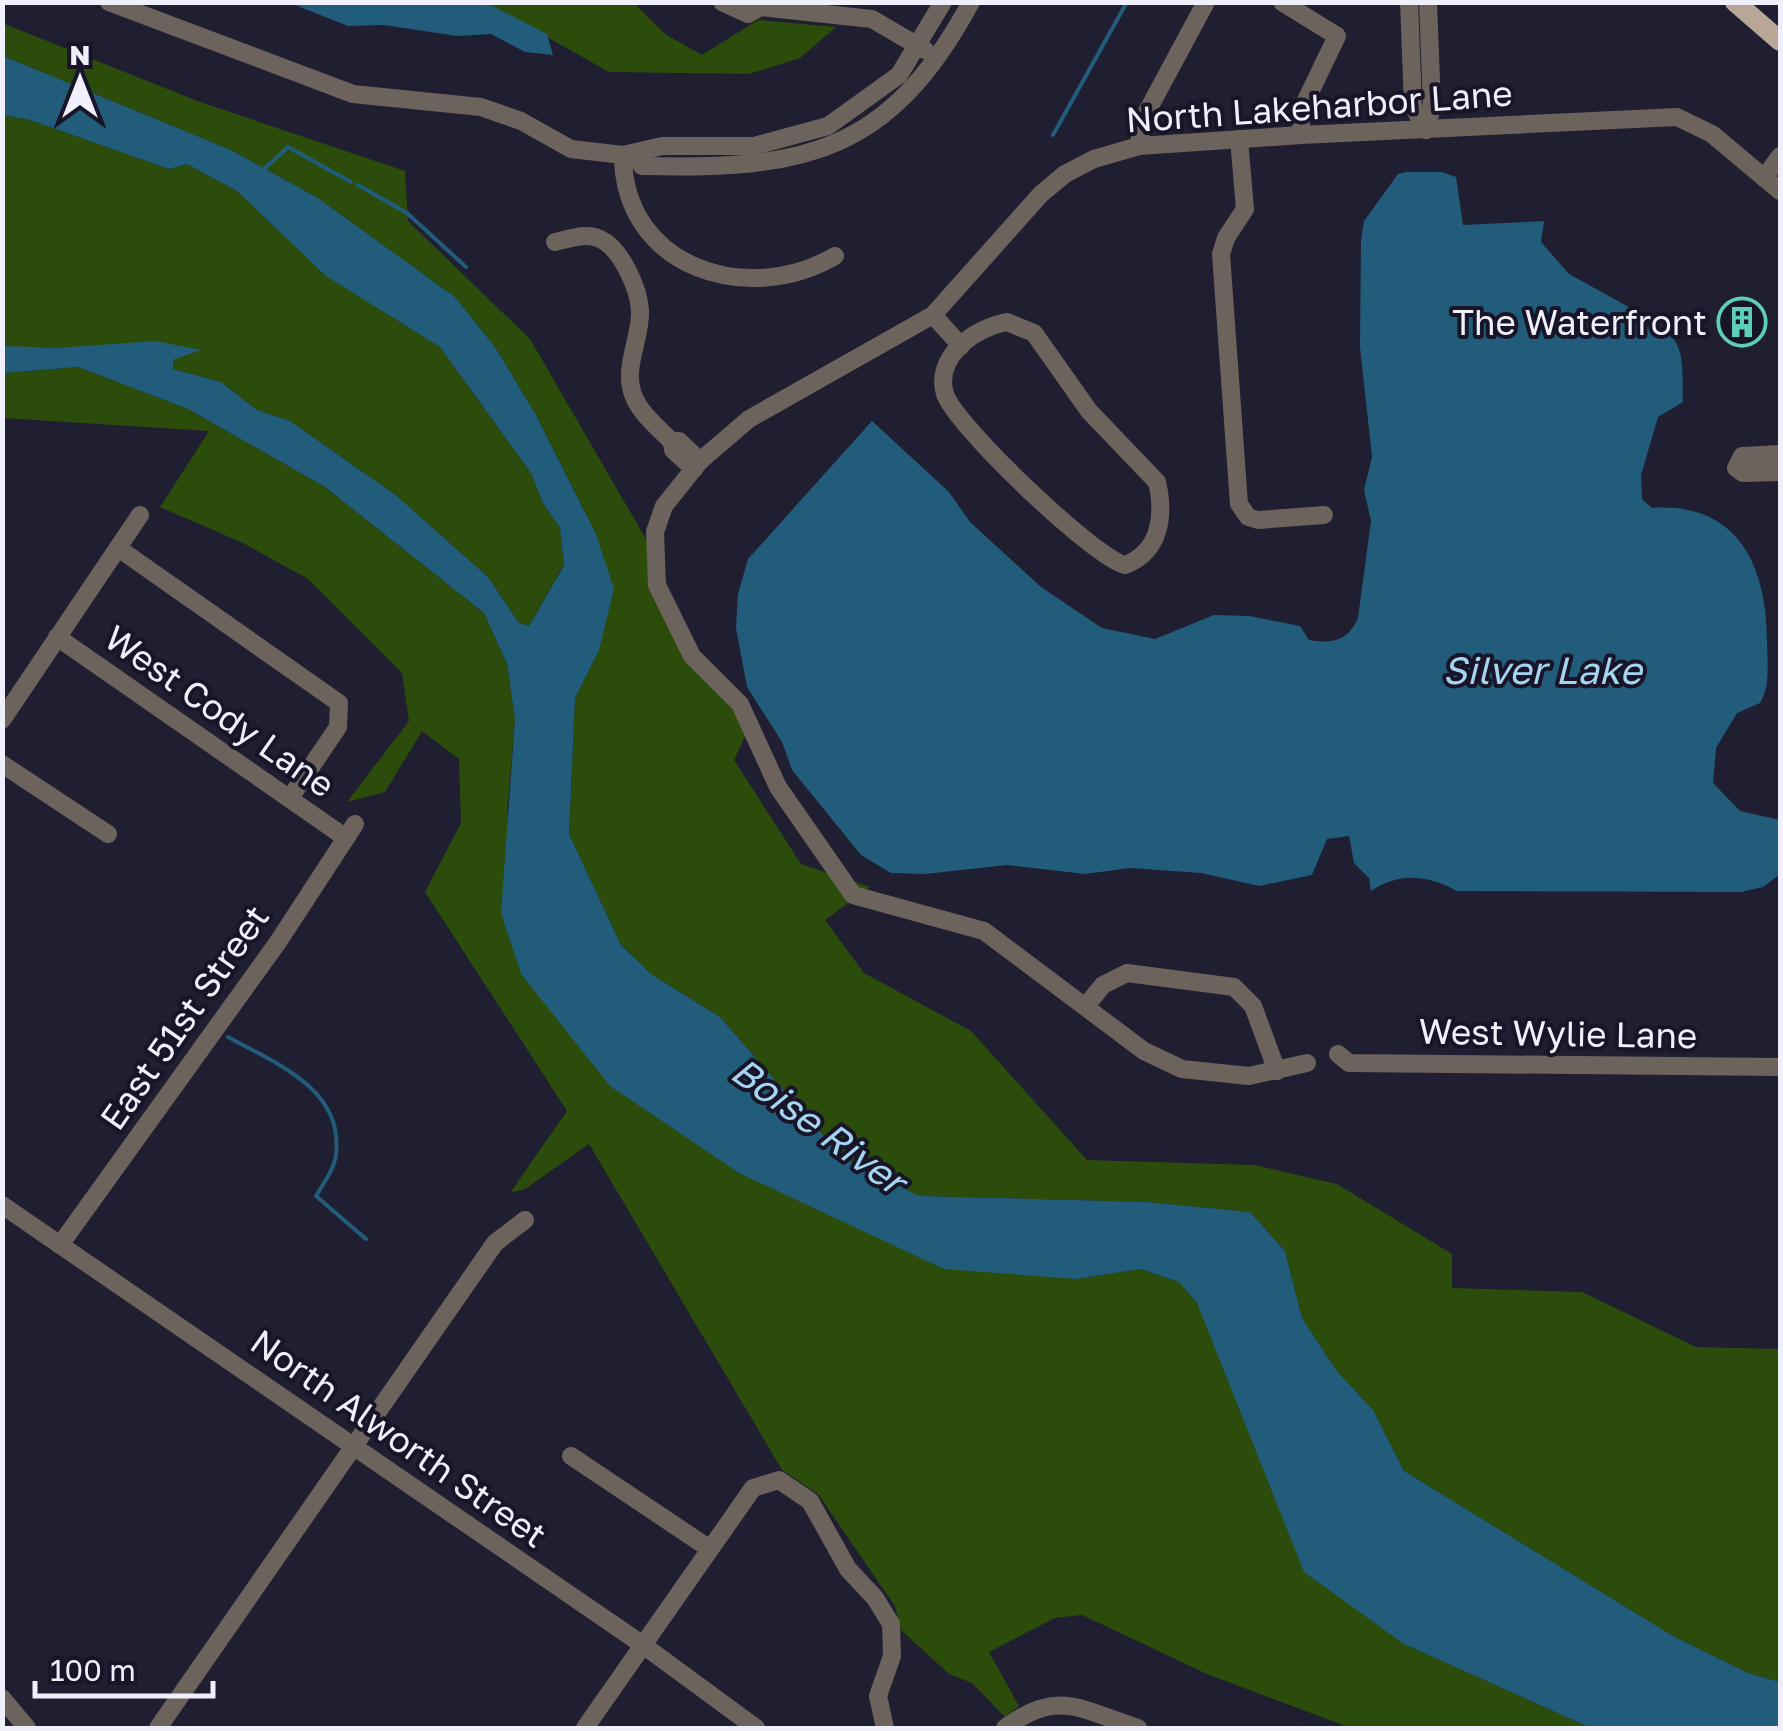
<svg xmlns="http://www.w3.org/2000/svg" width="1783" height="1731" font-family="'Golos Text',sans-serif">
	<style>
		.green { fill: #2b4c0a }
		.water { fill: #225c7b }
		.lines { fill: none; stroke-linecap: round; stroke-linejoin: round }
		.stream { stroke: #225c7b; stroke-width: 4 }
		.minor { stroke: #6c645c; stroke-width: 18 }
		.major { stroke: #b8a796; stroke-width: 20 }
		.labels { text-anchor: middle; dominant-baseline: central; stroke-width: 8; stroke-linejoin: round; paint-order: stroke }
		.street-label { font-size: 35px; fill: #f0effc; stroke: #171527 }
		.poi-label { font-size: 35px; fill: #f0effc; stroke: #171527; text-anchor: end }
		.water-label { font-size: 38px; font-style: italic; fill: #a5d4f1; stroke: #171527 }
	</style>
	<rect width="100%" height="100%" fill="#201e31"/>
	<!-- green -->
	<g class="green">
		<path d="M487,3H634L665,34L702,55L758,20L836,27L800,58L749,74L609,72Z"/>
		<path d="M2,23L200,102L405,171L408,221L530,339L654,553L692,656L750,726L734,760L801,864L870,887L825,920L864,973L971,1031L1087,1160L1254,1165L1337,1184L1452,1254V1288L1582,1292L1696,1347L1778,1349L1780,1682L1748,1673L1673,1636L1404,1471L1373,1410L1336,1370L1302,1318L1285,1251L1250,1212L1147,1202L918,1196L843,1158L720,1017L651,974L621,945L569,834L575,698L599,650L596,534L536,415L495,347L455,297L318,198L231,150L3,56Z"/>
		<path d="M2,115L30,120L169,169L187,164L237,191L327,276L440,347L531,473L543,503L560,528L564,564L529,626L519,623L488,577L397,496L290,421L257,410L221,382L173,369V360L198,350C125,336 71,355 3,346Z"/>
		<path d="M78,367L188,409L325,487L484,613L507,664L515,719L507,814L739,1173L839,1216L1076,1279L1141,1269L1179,1282L1197,1303L1404,1644L1591,1728H1351L1207,1674L1082,1615L1055,1618L989,1652L1019,1706L1005,1717L972,1683L949,1674L901,1630L895,1606L818,1494L782,1470L589,1144L525,1189L510,1193L567,1111L425,892L461,823L459,759L422,731L385,792L347,802L409,721L402,673L308,579L243,543L160,507L209,431L3,418L2,373Z"/>
	</g>
	<!-- water -->
	<g class="water">
		<path d="M290,3H487L547,34L553,55L525,52L491,34L457,36L384,25L348,26Z"/>
		<path d="M3,56L231,150L318,198L455,297L495,347L536,415L596,534L614,589L599,650L575,698L569,834L621,945L651,974L720,1017L843,1158L919,1196L1147,1202L1250,1212L1285,1251L1302,1318L1336,1370L1373,1410L1404,1471L1673,1636L1748,1673L1780,1682V1728H1591L1404,1644L1304,1572L1197,1303L1179,1282L1141,1269L1076,1279L944,1269L739,1173L610,1086L521,974L501,913L515,719L507,664L484,613L325,487L188,409L78,367L3,373V346L56,348L155,341L201,350L173,360V369L221,382L257,410L290,421L397,496L488,577L519,623L529,626L564,565L560,528L543,503L531,473L440,347L326,276L237,191L187,164L169,169L30,120L3,115Z"/>
		<path d="M1406,172H1442L1456,177L1463,225L1544,221L1541,242L1569,274L1645,316L1644,325C1649,327 1654,327 1659,328C1689,339 1681,379 1683,402L1658,417L1641,475L1642,499L1652,508C1739,502 1767,567 1767,642C1767,663 1771,684 1760,703L1737,713L1716,748L1713,783L1740,811L1780,820L1779,875L1763,887L1741,892L1457,891C1427,875 1400,872 1371,891L1369,878L1354,863L1349,836L1327,839L1312,875L1259,886L1201,873L1130,868L1085,874L1007,865L925,874L891,873L861,855L792,770L782,742L747,687L736,628L738,594L748,559L872,421L949,492L970,522L1041,587L1102,628L1155,639L1214,615L1249,616L1300,626L1309,640C1333,644 1348,641 1358,618L1371,521L1364,490L1372,457L1360,347L1361,240L1364,221L1398,174Z"/>
	</g>
	<g class="lines">
		<!-- stream -->
		<g class="stream">
			<path d="M1053,135L1127,2"/>
			<path d="M264,169L288,147L351,182"/>
			<path d="M358,185L407,213L466,267"/>
			<path d="M228,1037C275,1063 344,1089 336,1154C335,1168 323,1184 316,1196L366,1239"/>
		</g>
		<!-- minor -->
		<g class="minor">
			<path d="M109,2L353,94L481,107L521,121L571,149L623,155L662,146H754L828,126L899,75L943,2"/>
			<path d="M722,2L748,14L761,7L757,2"/>
			<path d="M1282,2L1337,36L1301,111V135"/>
			<path d="M1409,2L1413,106L1426,130"/>
			<path d="M761,7L872,19L925,50"/>
			<path d="M1426,130L1432,107L1428,2"/>
			<path d="M1239,139L1245,209L1226,238L1221,254L1239,504L1248,517L1258,520L1324,515"/>
			<path d="M1139,146L1142,121L1206,2"/>
			<path d="M623,155C623,268 748,307 835,256"/>
			<path d="M635,155L642,166C804,170 889,154 971,2"/>
			<path d="M1764,178L1780,156"/>
			<path d="M555,242C569,239 586,232 600,239C621,248 639,289 640,311C641,336 626,362 631,387C635,410 657,426 672,442"/>
			<path d="M933,315L961,346"/>
			<path d="M1007,322L1034,333L1089,411L1157,482C1165,516 1160,552 1125,565C1094,558 954,424 945,394C934,357 974,328 1007,322Z"/>
			<path d="M1780,454L1742,456L1736,468L1743,473L1780,472"/>
			<path d="M694,469L673,450L672,442L679,441L700,461"/>
			<path d="M118,548L339,703L338,727L290,798"/>
			<path d="M57,637L346,838"/>
			<path d="M2,720L140,515"/>
			<path d="M2,764L108,834"/>
			<path d="M1086,1006L1103,985L1127,973L1234,987L1253,1006L1277,1071"/>
			<path d="M1338,1054L1349,1063L1780,1067"/>
			<path d="M1307,1063L1249,1076L1182,1069L1144,1051L984,931L853,895L778,787L740,704L692,656L657,585L655,532L664,506L700,461L749,419L933,315L1041,194L1065,174L1094,159L1139,146L1301,135L1677,117L1712,134L1780,191"/>
			<path d="M2,1205L643,1645L756,1728"/>
			<path d="M60,1245L278,942L355,824"/>
			<path d="M571,1456L710,1549"/>
			<path d="M2,1698L27,1728"/>
			<path d="M158,1728L495,1243L525,1220"/>
			<path d="M585,1728L753,1488L779,1480L810,1501L848,1569L875,1598L891,1624L892,1656L878,1696L885,1728"/>
			<path d="M1005,1728C1058,1688 1081,1710 1138,1728"/>
		</g>
		<!-- major -->
		<path class="major" d="M1735,2L1780,41"/>
	</g>
	<!-- icons -->
	<defs>
		<g id="building-ring" transform="scale(2.5)"><circle r="9.5" fill="#171527" stroke="#5eceb7" stroke-width="1.5"/><path d="M-4-6H4V6H1V3H-1V6H-4ZM-2.5-4.3h1.7v1.8h-1.7ZM.8-4.3h1.7v1.8H.8ZM-2.5-1h1.7V.8h-1.7ZM.8-1h1.7V.8H.8Z" fill="#5eceb7"/></g>
	</defs>
	<g fill-rule="evenodd">
		<use href="#building-ring" x="1742" y="322"/>
	</g>
	<g class="labels">
		<!-- street labels -->
		<g class="street-label">
			<text transform="translate(1319 106) rotate(-4)">North Lakeharbor Lane</text>
			<text transform="translate(220 711) rotate(35)">West Cody Lane</text>
			<text transform="translate(184 1017) rotate(-55)">East 51st Street</text>
			<text transform="translate(1558 1033) rotate(1)">West Wylie Lane</text>
			<text transform="translate(399 1438) rotate(35)">North Alworth Street</text>
		</g>
		<!-- poi labels -->
		<g class="poi-label">
			<text x="1707" y="322">The Waterfront</text>
		</g>
		<!-- water labels -->
		<g class="water-label">
			<text x="1542" y="669">Silver Lake</text>
			<text transform="translate(819 1125) rotate(36)">Boise River</text>
		</g>
	</g>
	<!-- border -->
	<rect width="1783" height="1731" fill="none" stroke="#f0effc" stroke-width="10"/>
	<!-- north arrow -->
	<g transform="translate(80 80)" stroke="#171527" stroke-width="8" paint-order="stroke">
	<path d="M0-8L18 38L0 25L-18 38Z" fill="#f0effc"/>
	<text y="-15" font-size="28" font-weight="bold" text-anchor="middle" fill="#f0effc">N</text>
	</g>
	<!-- scale -->
	<path d="M35 1681v15h178v-15" fill="none" stroke="#f0effc" stroke-width="5"/>
	<text x="50" y="1681" font-size="30" fill="#f0effc" stroke="#171527" stroke-width="8" paint-order="stroke">100 m</text>
</svg>
